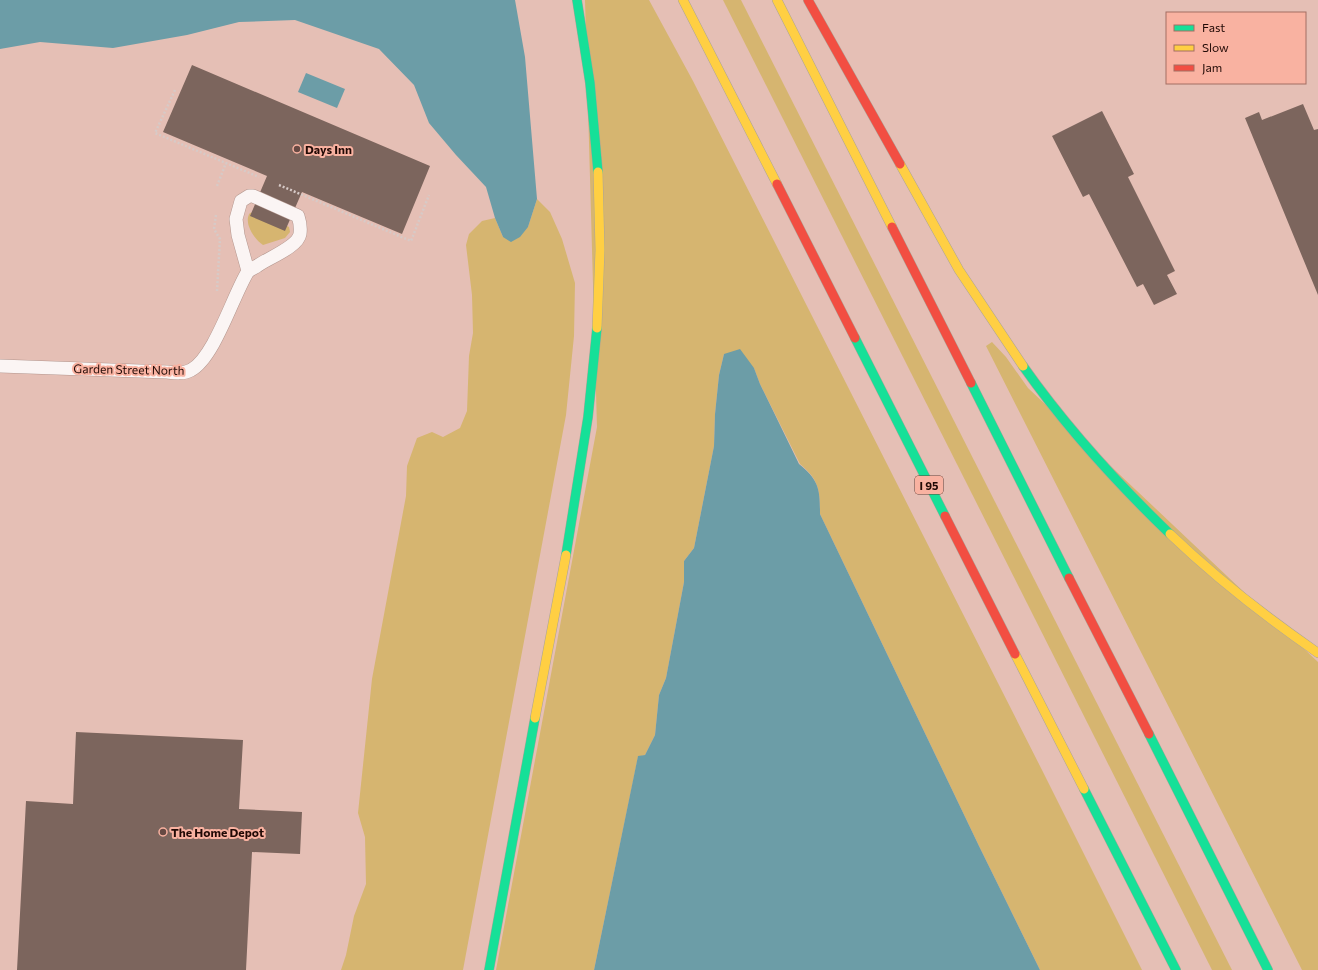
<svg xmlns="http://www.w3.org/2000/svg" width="1318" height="970" font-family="Commissioner,sans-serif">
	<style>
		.green { fill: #d6b570 }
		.water { fill: #6c9da7 }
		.building { fill: #7c655d }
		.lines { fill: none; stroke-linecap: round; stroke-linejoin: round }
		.lane-casing { stroke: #b2958d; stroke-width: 14 }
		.fast-casing { stroke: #aba497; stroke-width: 10 }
		.slow-casing { stroke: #aba497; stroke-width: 10 }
		.jam-casing { stroke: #aba497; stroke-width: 10 }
		.path { stroke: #d7cac7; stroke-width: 2.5; stroke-dasharray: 2 2; stroke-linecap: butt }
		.lane { stroke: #fbf5f4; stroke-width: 13 }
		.fast { stroke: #16e098; stroke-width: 9 }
		.slow { stroke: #ffcf43; stroke-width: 9 }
		.jam { stroke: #f24e42; stroke-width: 9 }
		.poi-dot { fill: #664943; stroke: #f9b2a1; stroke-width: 1.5 }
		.labels { text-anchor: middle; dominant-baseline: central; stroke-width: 4; stroke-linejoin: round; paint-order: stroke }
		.shield { fill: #f9b2a1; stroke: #623c34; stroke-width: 1 }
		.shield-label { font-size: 11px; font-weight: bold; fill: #210905 }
		.poi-label { font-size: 12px; font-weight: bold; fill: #210905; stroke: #f9b2a1; text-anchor: start }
		.street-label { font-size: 12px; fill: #210905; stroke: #f9b2a1 }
	</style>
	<rect width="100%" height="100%" fill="#e5bfb5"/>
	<!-- green -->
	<g class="green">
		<path d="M585,0H649L693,81L1042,770L1142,970H1040L979,846L820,514C820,490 819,480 800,464L760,384L754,368L724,354L719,375L715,414L714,446L694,548L684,561V582L666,678L659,695L655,735L645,755L638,757L594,970H496L597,427Z"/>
		<path d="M723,0H741L1232,970H1212Z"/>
		<path d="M537,199L550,212L562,239L575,283L574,336L566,415L463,970H341L346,955L354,916L366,884L365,837L358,813L372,679L406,496L407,466L417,438L432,432L443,437L460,428L467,411L469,356L473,333L472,295L466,245L469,234L482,221L495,218L503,237L528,227Z"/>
		<path d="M254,212L287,226L289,227L290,232L285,238L263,245C254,239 243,222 250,213Z"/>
		<path d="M992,342L1006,357L1028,388L1318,662V970H1302L986,346Z"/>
	</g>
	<!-- water -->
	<g class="water">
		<path d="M0,0H515L525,57L537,199L528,227L520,237L511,242L503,237L495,218L486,187L456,155L429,123L414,85L379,49L295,20L239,22L187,35L113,48L40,42L0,49Z"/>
		<path d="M306,73L345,89L337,108L298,92Z"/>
		<path d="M740,349L754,368L760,384L799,464C819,480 820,489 820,514L979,846L1040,970H594L638,756L645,755L655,735L659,695L666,678L684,582V561L694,548L714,446L715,414L719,375L724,354Z"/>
	</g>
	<!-- building -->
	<g class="building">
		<path d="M192,65L430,166L402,234L302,192L285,231L250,216L267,176L163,132Z"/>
		<path d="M1303,104L1314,130L1318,129V295L1245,118L1259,112L1262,120Z"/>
		<path d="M1102,111L1134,174L1128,177L1175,271L1167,275L1177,294L1154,305L1143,284L1137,287L1089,194L1083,197L1052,136Z"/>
		<path d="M76,732L243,740L239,809L302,812L300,854L252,852L246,970H17L26,801L73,804Z"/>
	</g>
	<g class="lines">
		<!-- lane casing -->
		<g class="lane-casing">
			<path id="lane" d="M0,366L167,372C175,373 184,374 191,370C214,358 233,296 247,273C249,270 254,268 257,266C268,258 298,247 300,234C301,227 300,222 298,216L253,196H249L241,201L236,219L238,235L248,271"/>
		</g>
		<!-- fast casing -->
		<g class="fast-casing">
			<g id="fast">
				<path d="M577,0L590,83L598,172"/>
				<path d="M855,338L945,516"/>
				<path d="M1023,366C1066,427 1116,482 1170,534"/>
				<path d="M971,383L1069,578"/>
				<path d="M566,555L588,417L597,328"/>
				<path d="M1149,734L1268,970"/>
				<path d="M1084,789L1176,970"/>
				<path d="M489,970L535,718"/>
			</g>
		</g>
		<!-- slow casing -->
		<g class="slow-casing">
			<g id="slow">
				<path d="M683,0L777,184"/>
				<path d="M777,0L892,227"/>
				<path d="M900,164L959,270L1023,366"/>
				<path d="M597,328L600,250L598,172"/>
				<path d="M1170,534C1216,578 1266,617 1318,653"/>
				<path d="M1015,654L1084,789"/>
				<path d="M535,718L566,555"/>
			</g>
		</g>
		<!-- jam casing -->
		<g class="jam-casing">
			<g id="jam">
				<path d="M808,0L900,164"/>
				<path d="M777,184L855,338"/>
				<path d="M892,227L971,383"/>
				<path d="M945,516L1015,654"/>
				<path d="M1069,578L1149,734"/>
			</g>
		</g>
		<!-- path -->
		<g class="path">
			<path d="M175,90L155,133L259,177"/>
			<path d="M279,185L411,241L429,195"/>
			<path d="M217,186L226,163"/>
			<path d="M216,215L214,229L220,239L217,291"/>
		</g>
		<!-- lane -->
		<use href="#lane" class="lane"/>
		<!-- fast -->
		<use href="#fast" class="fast"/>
		<!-- slow -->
		<use href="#slow" class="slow"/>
		<!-- jam -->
		<use href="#jam" class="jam"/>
	</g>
	<!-- markers -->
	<g class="poi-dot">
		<circle cx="297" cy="149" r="4"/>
		<circle cx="163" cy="832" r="4"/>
	</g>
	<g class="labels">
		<!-- shield labels -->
		<rect class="shield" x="915" y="476" width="28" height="18" rx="3"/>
		<g class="shield-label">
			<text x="929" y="485">I 95</text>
		</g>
		<!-- poi labels -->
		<g class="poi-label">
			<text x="305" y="149">Days Inn</text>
			<text x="171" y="832">The Home Depot</text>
		</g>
		<!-- street labels -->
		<g class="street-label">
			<text transform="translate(129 369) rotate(1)">Garden Street North</text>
		</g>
	</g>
	<!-- legend -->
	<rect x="1166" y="12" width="140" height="72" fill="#f9b2a1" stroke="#a36e63"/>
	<rect x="1174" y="25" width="20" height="6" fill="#16e098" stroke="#a36e63"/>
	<text x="1202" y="32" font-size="12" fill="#210905">Fast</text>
	<rect x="1174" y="45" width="20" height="6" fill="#ffcf43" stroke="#a36e63"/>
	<text x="1202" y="52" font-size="12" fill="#210905">Slow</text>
	<rect x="1174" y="65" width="20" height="6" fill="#f24e42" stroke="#a36e63"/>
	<text x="1202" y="72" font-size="12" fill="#210905">Jam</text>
</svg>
